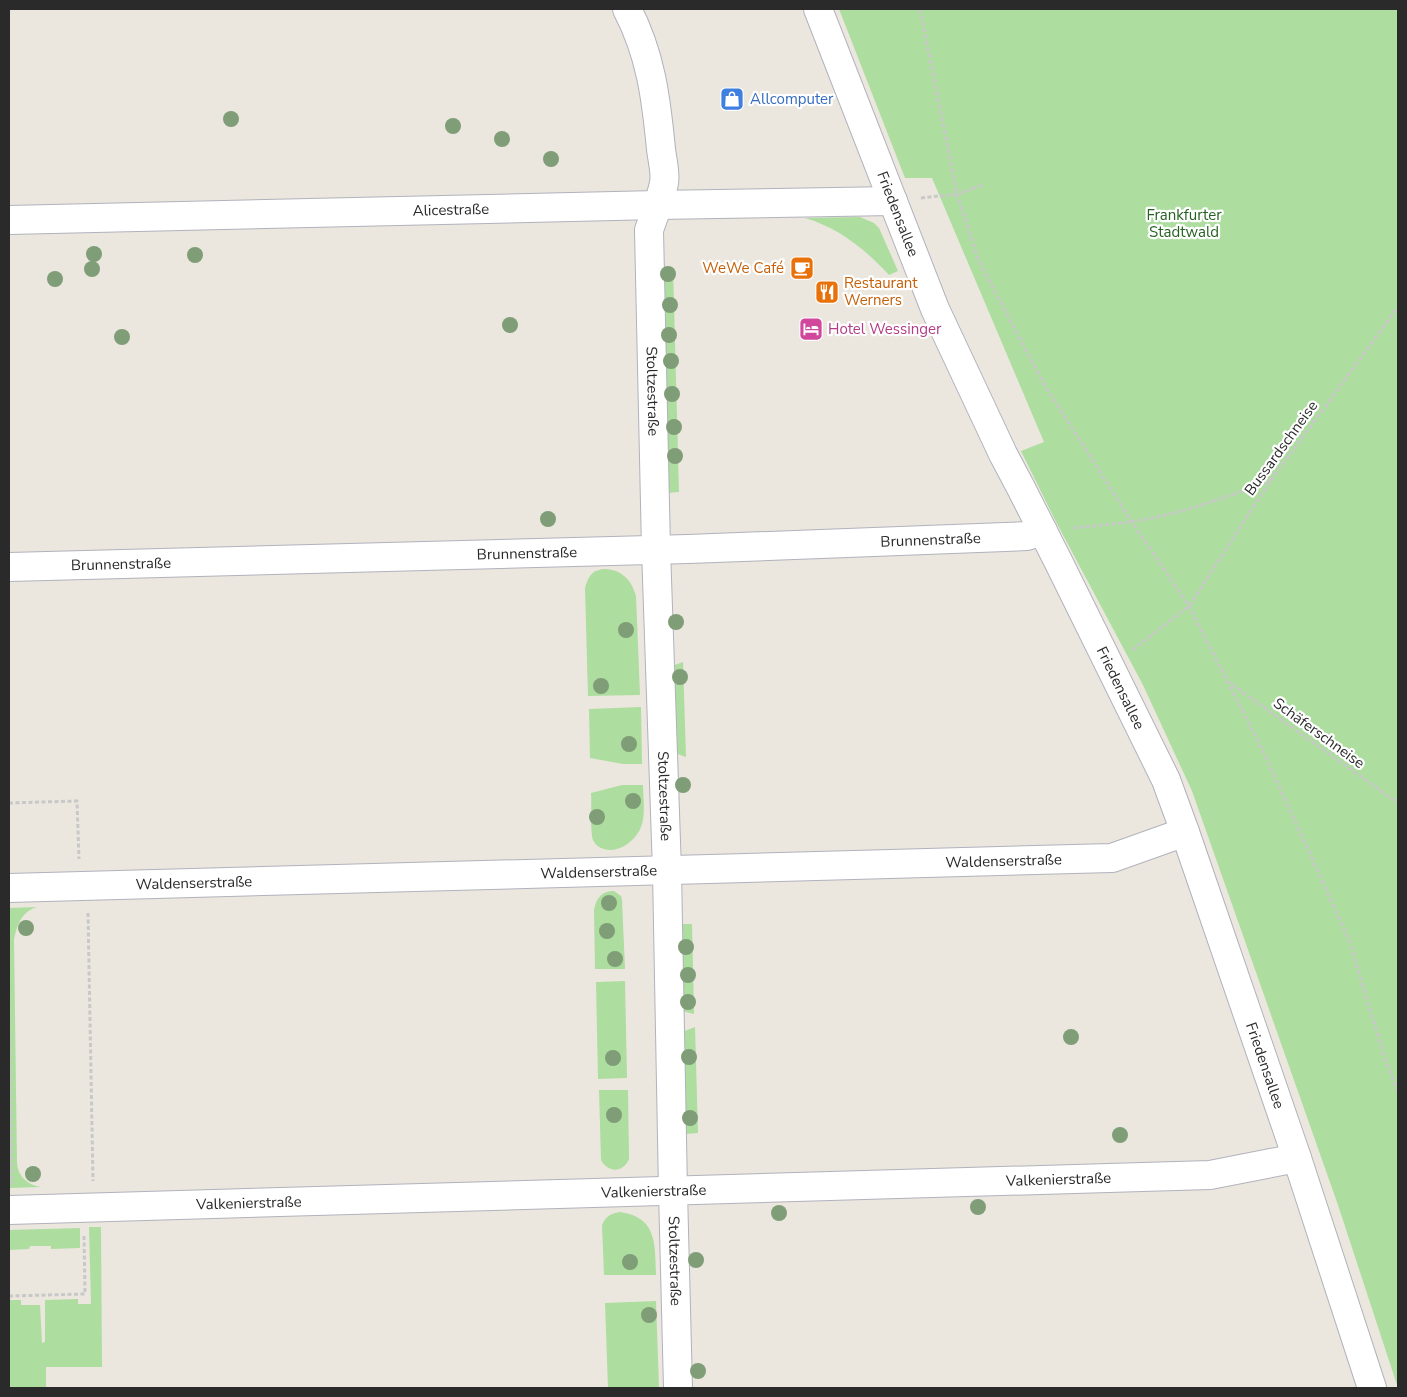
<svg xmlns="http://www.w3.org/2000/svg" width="1407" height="1397" font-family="'Nunito Sans',sans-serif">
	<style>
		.green { fill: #addd9f }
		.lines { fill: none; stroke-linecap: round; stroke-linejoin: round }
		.minor-casing { stroke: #b1b2bd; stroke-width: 30 }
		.tertiary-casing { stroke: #b1b2bd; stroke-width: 30 }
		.path { stroke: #c8c8c8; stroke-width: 3; stroke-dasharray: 4 2.5; stroke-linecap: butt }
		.minor { stroke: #fff; stroke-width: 28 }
		.tertiary { stroke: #fff; stroke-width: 28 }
		.tree { fill: #7f9d76 }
		.labels { text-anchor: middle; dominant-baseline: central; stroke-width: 4.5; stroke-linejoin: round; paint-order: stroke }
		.shop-label { font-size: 15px; fill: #366cbe; stroke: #fff; text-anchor: start }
		.street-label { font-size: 15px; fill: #2a2a2a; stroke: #fff }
		.park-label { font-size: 15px; fill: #266121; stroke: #fff }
		.food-label { font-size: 15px; fill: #c56008; stroke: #fff; text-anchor: end }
		.hotel-label { font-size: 15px; fill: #b23c85; stroke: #fff; text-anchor: start }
	</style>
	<rect width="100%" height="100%" fill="#ebe7de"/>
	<!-- green -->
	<g class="green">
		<path d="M839,9H1398V1388L1338,1205L1192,791L1143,685L1055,520L1021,451L1044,442L932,178H905Z"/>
		<path d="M860,217L874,223L879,228L898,271L889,275C865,249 839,228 805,218Z"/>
		<path d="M673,267L679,492L667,493L661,268Z"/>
		<path d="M603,569C621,569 631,579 636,596L640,695L588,696L585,588C588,577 591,571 603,569Z"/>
		<path d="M683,662L686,757L675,753L672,666Z"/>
		<path d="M641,707L642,764H623L590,758L589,709Z"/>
		<path d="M622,785H643C643,798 646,815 641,827C635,842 617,855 601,848C597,846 595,844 593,840C590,831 592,804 591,793Z"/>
		<path d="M614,891L621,896L622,900L625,969H595L594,910C596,898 602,891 614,891Z"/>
		<path d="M37,907C21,912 17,925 14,940L17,1163C18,1177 28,1185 41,1187L9,1188V908Z"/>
		<path d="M680,924H692L694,1014L682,1011Z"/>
		<path d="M625,981L627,1078L598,1079L596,982Z"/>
		<path d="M695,1027L698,1133L685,1134L682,1032Z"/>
		<path d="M599,1090H628L629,1159C623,1173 608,1173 601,1160Z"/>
		<path d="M620,1212C657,1217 655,1244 656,1275H604L602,1225C606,1216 610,1214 620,1212Z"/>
		<path d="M89,1227H101L102,1367H46V1388H9V1300H21V1305H40L42,1343L45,1342V1300L78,1299V1304H91Z"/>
		<path d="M80,1228V1248L51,1249V1246H30L29,1249L9,1250V1230Z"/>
		<path d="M656,1301L659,1388H608L605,1303Z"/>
	</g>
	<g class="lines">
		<!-- minor casing -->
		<g class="minor-casing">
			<g id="minor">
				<path id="s1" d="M627,9C651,55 656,98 661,149C662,159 666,173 664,183C661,199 654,215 649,230L656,549L667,871L673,1191L678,1388"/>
				<path id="s2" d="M9,220L657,205L893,201"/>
				<path id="s3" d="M9,567L688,549L1005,537L1027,536L1043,531"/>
				<path id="s4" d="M9,888L1112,858L1185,832"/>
				<path id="s5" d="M9,1210L1210,1175L1297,1158"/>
			</g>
		</g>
		<!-- tertiary casing -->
		<g class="tertiary-casing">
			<g id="tertiary">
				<path id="s6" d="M818,9L935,309L1003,454L1021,488L1059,563L1166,780L1185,832L1297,1158L1372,1388"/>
			</g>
		</g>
		<!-- path -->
		<g class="path">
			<path d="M920,9L957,194L979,261L1044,384L1132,522L1189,606L1265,755L1349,940L1385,1059L1398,1092"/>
			<path d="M921,198L957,194L983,185"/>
			<path d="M1073,528C1102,525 1132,523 1161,516C1197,508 1235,494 1270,480"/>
			<path d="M1133,650L1189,606L1271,480L1398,307"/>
			<path d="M1227,681L1398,803"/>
			<path d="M9,803L77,801L79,859"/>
			<path d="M88,913L93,1181"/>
			<path d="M9,1013L12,1184"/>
			<path d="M9,1296L85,1294L84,1235"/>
		</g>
		<!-- minor -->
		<use href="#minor" class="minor"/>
		<!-- tertiary -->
		<use href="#tertiary" class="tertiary"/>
	</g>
	<!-- trees -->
	<g class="tree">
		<circle cx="231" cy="119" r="8"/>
		<circle cx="453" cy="126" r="8"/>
		<circle cx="502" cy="139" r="8"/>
		<circle cx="551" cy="159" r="8"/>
		<circle cx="94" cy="254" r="8"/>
		<circle cx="195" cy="255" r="8"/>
		<circle cx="92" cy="269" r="8"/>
		<circle cx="668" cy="274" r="8"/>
		<circle cx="55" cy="279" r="8"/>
		<circle cx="670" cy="305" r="8"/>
		<circle cx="510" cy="325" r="8"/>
		<circle cx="669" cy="335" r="8"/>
		<circle cx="122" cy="337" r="8"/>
		<circle cx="671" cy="361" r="8"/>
		<circle cx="672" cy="394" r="8"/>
		<circle cx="674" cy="427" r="8"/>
		<circle cx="675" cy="456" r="8"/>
		<circle cx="548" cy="519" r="8"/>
		<circle cx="676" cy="622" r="8"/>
		<circle cx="626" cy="630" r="8"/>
		<circle cx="680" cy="677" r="8"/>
		<circle cx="601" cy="686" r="8"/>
		<circle cx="629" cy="744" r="8"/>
		<circle cx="683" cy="785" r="8"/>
		<circle cx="633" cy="801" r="8"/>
		<circle cx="597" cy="817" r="8"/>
		<circle cx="609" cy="903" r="8"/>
		<circle cx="26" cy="928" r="8"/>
		<circle cx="607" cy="931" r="8"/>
		<circle cx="686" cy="947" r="8"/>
		<circle cx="615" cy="959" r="8"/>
		<circle cx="688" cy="975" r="8"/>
		<circle cx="688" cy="1002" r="8"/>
		<circle cx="1071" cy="1037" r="8"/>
		<circle cx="689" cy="1057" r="8"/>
		<circle cx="613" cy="1058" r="8"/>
		<circle cx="614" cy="1115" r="8"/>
		<circle cx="690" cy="1118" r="8"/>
		<circle cx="1120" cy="1135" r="8"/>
		<circle cx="33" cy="1174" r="8"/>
		<circle cx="978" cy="1207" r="8"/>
		<circle cx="779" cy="1213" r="8"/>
		<circle cx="696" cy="1260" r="8"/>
		<circle cx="630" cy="1262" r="8"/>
		<circle cx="649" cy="1315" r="8"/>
		<circle cx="698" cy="1371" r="8"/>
	</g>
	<!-- icons -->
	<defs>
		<g id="shop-square" transform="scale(1.25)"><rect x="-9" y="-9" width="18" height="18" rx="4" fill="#3f7fe0" stroke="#fff"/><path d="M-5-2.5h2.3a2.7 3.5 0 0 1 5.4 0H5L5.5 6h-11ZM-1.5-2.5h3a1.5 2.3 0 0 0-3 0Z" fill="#fff"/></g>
		<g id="cafe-square" transform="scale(1.25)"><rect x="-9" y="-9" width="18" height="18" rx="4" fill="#e8710a" stroke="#fff"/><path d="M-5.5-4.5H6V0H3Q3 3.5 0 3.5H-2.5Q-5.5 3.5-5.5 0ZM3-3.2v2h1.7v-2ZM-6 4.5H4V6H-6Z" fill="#fff"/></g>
		<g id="restaurant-square" transform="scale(1.25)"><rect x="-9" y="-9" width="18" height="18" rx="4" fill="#e8710a" stroke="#fff"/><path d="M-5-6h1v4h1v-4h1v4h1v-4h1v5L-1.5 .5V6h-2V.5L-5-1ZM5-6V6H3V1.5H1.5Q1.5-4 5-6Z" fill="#fff"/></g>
		<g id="hotel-square" transform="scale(1.25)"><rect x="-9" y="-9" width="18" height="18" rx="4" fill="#d1479c" stroke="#fff"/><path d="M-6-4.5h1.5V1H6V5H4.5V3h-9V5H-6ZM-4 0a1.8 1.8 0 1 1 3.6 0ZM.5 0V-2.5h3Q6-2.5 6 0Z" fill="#fff"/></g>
	</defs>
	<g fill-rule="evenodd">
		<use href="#shop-square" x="732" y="99"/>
		<use href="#cafe-square" x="802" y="268"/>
		<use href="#restaurant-square" x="827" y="292"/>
		<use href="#hotel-square" x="811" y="329"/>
	</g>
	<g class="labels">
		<!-- shop labels -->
		<g class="shop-label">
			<text x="750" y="99">Allcomputer</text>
		</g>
		<!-- street labels -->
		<g class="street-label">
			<text stroke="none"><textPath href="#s2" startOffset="442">Alicestraße</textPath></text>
			<text stroke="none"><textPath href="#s6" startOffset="220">Friedensallee</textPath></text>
			<text stroke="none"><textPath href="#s1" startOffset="390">Stoltzestraße</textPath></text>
			<text transform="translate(1281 448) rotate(-54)">Bussardschneise</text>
			<text stroke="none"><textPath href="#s3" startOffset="922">Brunnenstraße</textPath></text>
			<text stroke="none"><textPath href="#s3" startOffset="518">Brunnenstraße</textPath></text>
			<text stroke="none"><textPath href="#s3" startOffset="112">Brunnenstraße</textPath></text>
			<text stroke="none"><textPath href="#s6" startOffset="744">Friedensallee</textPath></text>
			<text transform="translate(1319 733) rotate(36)">Schäferschneise</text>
			<text stroke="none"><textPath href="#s1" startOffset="795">Stoltzestraße</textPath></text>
			<text stroke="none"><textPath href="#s4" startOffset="995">Waldenserstraße</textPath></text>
			<text stroke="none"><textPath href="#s4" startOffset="590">Waldenserstraße</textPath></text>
			<text stroke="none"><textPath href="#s4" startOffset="185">Waldenserstraße</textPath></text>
			<text stroke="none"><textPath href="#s6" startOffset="1149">Friedensallee</textPath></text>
			<text stroke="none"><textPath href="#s5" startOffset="1050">Valkenierstraße</textPath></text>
			<text stroke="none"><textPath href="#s5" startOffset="645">Valkenierstraße</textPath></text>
			<text stroke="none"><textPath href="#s5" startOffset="240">Valkenierstraße</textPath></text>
			<text stroke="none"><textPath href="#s1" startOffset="1260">Stoltzestraße</textPath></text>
		</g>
		<!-- park labels -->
		<g class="park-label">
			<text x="1184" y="215">Frankfurter<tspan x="1184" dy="17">Stadtwald</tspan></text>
		</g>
		<!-- food labels -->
		<g class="food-label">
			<text x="784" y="268">WeWe Café</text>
			<text x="844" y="283" text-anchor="start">Restaurant<tspan x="844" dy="17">Werners</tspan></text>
		</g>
		<!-- hotel labels -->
		<g class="hotel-label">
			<text x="828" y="329">Hotel Wessinger</text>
		</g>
	</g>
	<!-- border -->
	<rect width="1407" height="1397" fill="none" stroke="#2a2a2a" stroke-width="20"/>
</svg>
